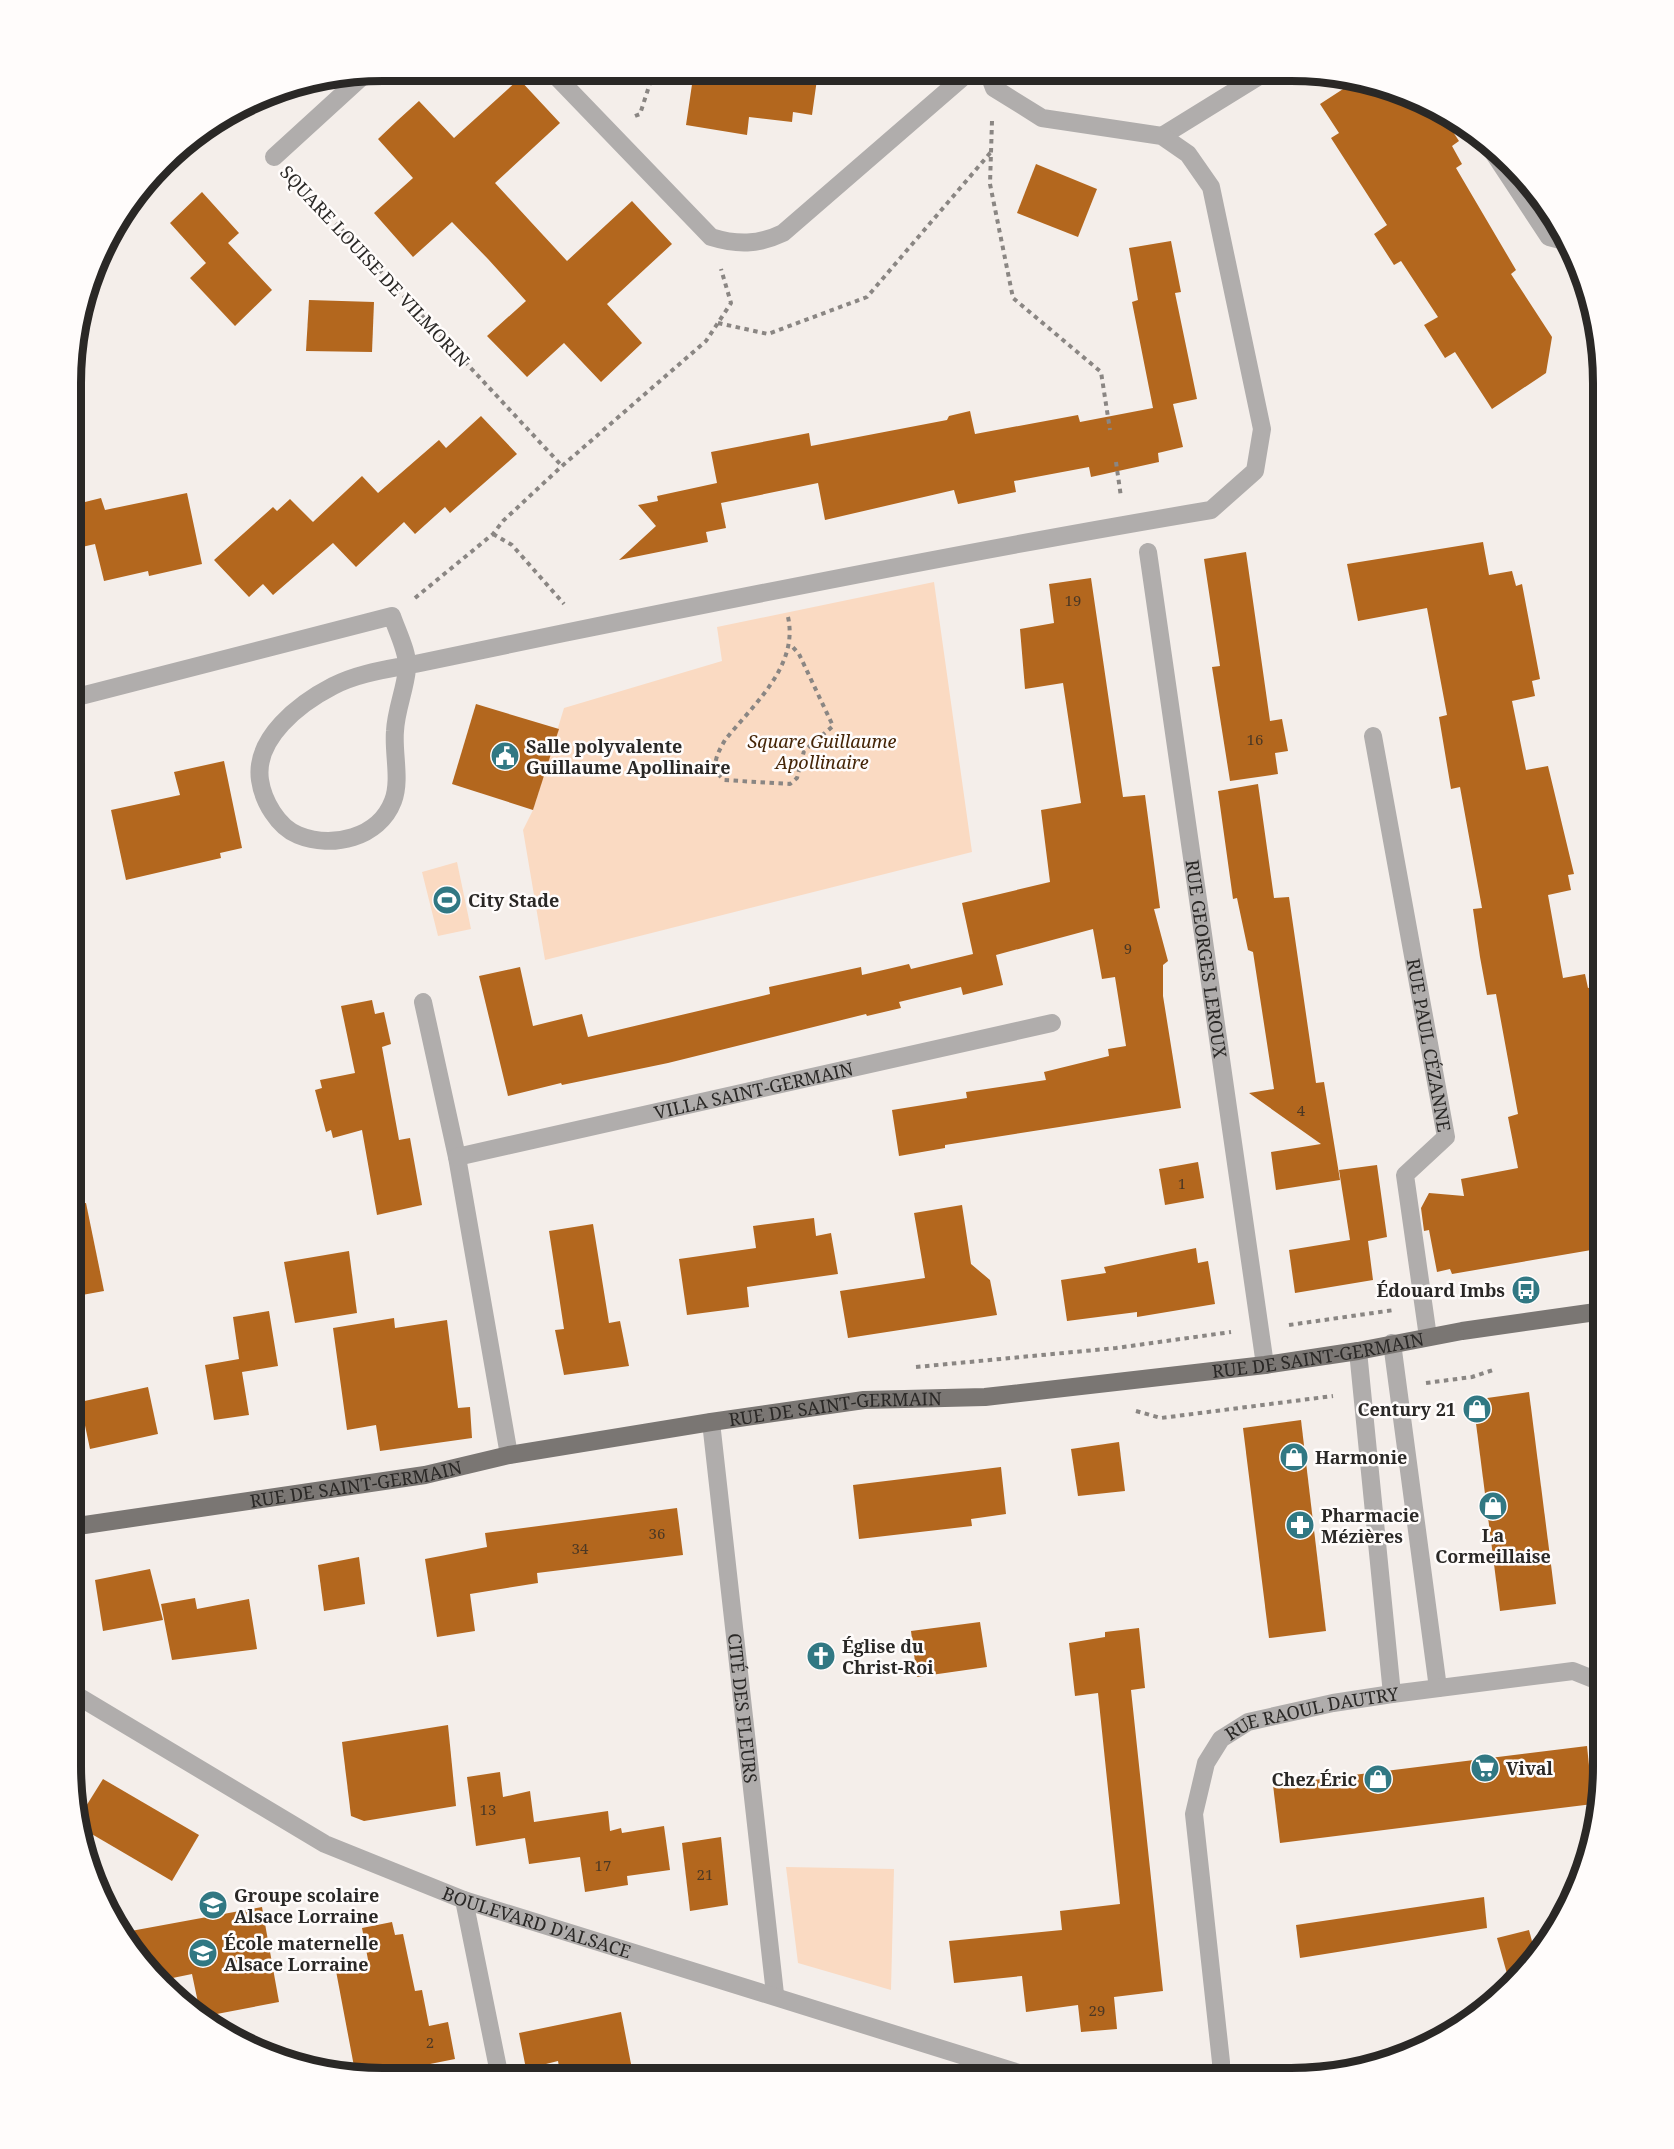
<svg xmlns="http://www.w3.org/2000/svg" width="1674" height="2149" font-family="'Noto Serif',serif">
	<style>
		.green { fill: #fadac2 }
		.building { fill: #b3671e }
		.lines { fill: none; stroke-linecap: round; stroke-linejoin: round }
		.path { stroke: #8a8683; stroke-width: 4; stroke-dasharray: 4.5 4.5; stroke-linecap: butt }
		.minor { stroke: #b0adac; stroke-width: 18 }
		.major { stroke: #7a7673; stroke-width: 18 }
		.labels { text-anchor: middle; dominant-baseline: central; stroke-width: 5; stroke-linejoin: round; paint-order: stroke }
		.number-label { font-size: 15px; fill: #4c3824 }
		.street-label { font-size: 18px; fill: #2a2826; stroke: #fffcfb }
		.park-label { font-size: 18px; font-style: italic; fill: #452507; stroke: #fffcfb }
		.poi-label { font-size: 18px; font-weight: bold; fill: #2a2826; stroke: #fffcfb; text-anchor: start }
		.rim { fill: none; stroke: #2a2826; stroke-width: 8 }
	</style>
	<rect width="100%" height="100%" fill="#f4eeea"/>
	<!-- green -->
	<g class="green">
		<path d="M934,582L972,852L545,960L523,830L533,810L564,708L722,661L717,627Z"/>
		<path d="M457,862L471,929L438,936L422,872Z"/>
		<path d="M786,1867L894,1869L891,1990L798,1963Z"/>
	</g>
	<!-- building -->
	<g class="building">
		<path d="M694,71L818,72L812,115L793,112L792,122L749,117L747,135L686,125Z"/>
		<path d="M519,79L560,123L495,183L530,221L567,261L632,201L672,244L607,304L642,343L601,382L564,343L527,377L487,336L526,301L488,259L452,222L413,257L374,213L413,178L378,139L398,120L419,101L454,138Z"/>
		<path d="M1357,80L1410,94L1438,109L1459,141L1452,146L1462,164L1456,168L1516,270L1511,274L1552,337L1546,373L1492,409L1455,352L1445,358L1424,325L1438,317L1401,261L1394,265L1374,234L1387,225L1331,138L1339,133L1320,104Z"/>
		<path d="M1036,164L1097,189L1078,237L1017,213Z"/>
		<path d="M202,192L239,233L228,243L272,290L235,326L190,278L206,263L170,223Z"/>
		<path d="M1171,241L1181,292L1175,293L1197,399L1173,404L1183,447L1158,453L1159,462L1091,477L1089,467L1014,481L1016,492L958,504L954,490L825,520L818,483L721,503L726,528L706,532L708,542L619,560L656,526L638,505L658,501L657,496L717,483L711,452L809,433L811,446L947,420L949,416L970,411L975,434L1078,415L1080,422L1153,408L1132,302L1138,300L1129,248Z"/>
		<path d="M309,300L374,302L372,352L306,351Z"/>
		<path d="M481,416L517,454L450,513L445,507L415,534L404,522L356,567L333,543L273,595L263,584L249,597L214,560L273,507L277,511L290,499L313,522L362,476L378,493L439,440L446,448Z"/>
		<path d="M187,493L202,564L149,576L148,571L104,581L95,544L73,549V505L101,498L105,510Z"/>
		<path d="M1483,542L1489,575L1512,571L1516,586L1522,584L1540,679L1532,681L1535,696L1512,701L1526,770L1548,766L1574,874L1568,875L1571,890L1548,895L1563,978L1585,974L1588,988L1593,987L1603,1050V1099L1594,1101L1603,1163V1248L1452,1274L1450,1269L1437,1272L1429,1230L1424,1231L1421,1208L1429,1193L1464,1196L1461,1179L1518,1168L1508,1117L1518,1114L1496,994L1487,995L1480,957L1473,909L1482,908L1460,787L1451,789L1439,717L1447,715L1427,608L1358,621L1347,564Z"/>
		<path d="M1246,552L1270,721L1282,719L1288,751L1275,753L1278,774L1230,781L1212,667L1220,666L1204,559Z"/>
		<path d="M1091,578L1123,797L1145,795L1160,908L1154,909L1168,961L1163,965V996L1181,1108L945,1145V1148L899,1156L892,1110L967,1098L966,1092L1046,1080L1044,1072L1109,1056L1108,1049L1126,1046L1115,977L1102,979L1093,929L996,955L1003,985L963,995L961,987L899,1002L901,1008L867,1016L866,1014L668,1063L562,1085L561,1083L508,1096L479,976L520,967L533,1026L582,1014L588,1037L770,994L769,987L861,967L862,975L909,964L911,969L973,954L962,903L1050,882L1041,810L1081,803L1063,683L1025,689L1020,629L1054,623L1049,584Z"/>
		<path d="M476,704L559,729L533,810L452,784Z"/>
		<path d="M224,761L242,848L220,853L221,858L126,880L111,810L180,795L174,772Z"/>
		<path d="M1258,784L1274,898L1289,897L1316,1083L1324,1082L1340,1180L1276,1190L1271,1152L1321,1144L1249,1093L1274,1089L1253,952L1248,950L1237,898L1233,899L1218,791Z"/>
		<path d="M372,1000L375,1014L384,1012L391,1044L382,1047L399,1140L410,1138L422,1205L377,1215L362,1130L333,1138L331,1130L326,1132L315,1090L322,1088L320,1080L355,1073L341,1006Z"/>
		<path d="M1198,1162L1204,1198L1165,1205L1159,1169Z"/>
		<path d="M1377,1165L1387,1237L1368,1241L1373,1280L1295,1293L1289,1250L1350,1240L1339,1170Z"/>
		<path d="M86,1203L104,1291L71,1297L72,1204Z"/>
		<path d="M962,1205L971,1264L990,1280L997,1315L848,1338L840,1291L925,1278L914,1213Z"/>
		<path d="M814,1218L816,1236L831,1233L838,1274L747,1287L749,1307L687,1315L679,1259L756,1248L753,1226Z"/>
		<path d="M593,1224L609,1323L620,1321L629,1366L564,1375L555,1330L564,1329L549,1231Z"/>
		<path d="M1196,1248L1198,1263L1208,1261L1215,1304L1137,1317V1312L1067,1321L1061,1280L1106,1273L1104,1267Z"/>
		<path d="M349,1251L357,1313L295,1323L284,1262Z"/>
		<path d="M269,1311L278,1366L242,1372L249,1415L214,1420L205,1365L239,1359L233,1317Z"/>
		<path d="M394,1318L395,1328L447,1320L458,1408L470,1407L472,1438L380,1451L376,1425L347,1430L333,1328Z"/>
		<path d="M148,1387L158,1434L90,1449L80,1402Z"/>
		<path d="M1529,1392L1556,1604L1500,1611L1473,1400Z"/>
		<path d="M1301,1420L1326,1631L1269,1638L1243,1428Z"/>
		<path d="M1119,1442L1125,1491L1078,1496L1071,1449Z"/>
		<path d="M1001,1467L1006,1514L971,1519L972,1526L859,1539L853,1485Z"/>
		<path d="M677,1508L683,1555L537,1573L538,1583L470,1594L475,1631L437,1637L425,1559L487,1547L485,1533Z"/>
		<path d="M359,1557L365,1604L324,1611L318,1565Z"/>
		<path d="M150,1569L163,1620L103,1631L95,1580Z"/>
		<path d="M195,1598L197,1609L249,1599L257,1649L172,1660L161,1604Z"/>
		<path d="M980,1622L987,1667L917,1677L911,1631Z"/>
		<path d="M1139,1628L1145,1688L1131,1690L1163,1991L1114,1997L1117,2029L1081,2032L1078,2005L1026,2012L1022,1976L954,1983L949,1941L1062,1930L1060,1911L1120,1904L1098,1693L1075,1696L1069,1643L1105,1637V1632Z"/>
		<path d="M448,1725L456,1806L364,1821L351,1816L342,1742Z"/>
		<path d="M1587,1746L1593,1804L1280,1843L1273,1785Z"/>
		<path d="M500,1772L503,1797L530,1791L534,1822L608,1811L610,1831L621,1828L622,1833L664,1826L670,1870L627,1876L628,1885L585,1892L580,1857L529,1864L525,1838L476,1846L467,1777Z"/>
		<path d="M103,1779L199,1835L172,1881L78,1826V1819Z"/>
		<path d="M721,1837L728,1905L690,1911L682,1843Z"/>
		<path d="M1484,1897L1487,1928L1300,1958L1296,1925Z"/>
		<path d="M262,1907L279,2002L201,2017L192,1974L158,1981L120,1933Z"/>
		<path d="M392,1922L395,1935L403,1934L415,1991L422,1990L429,2026L448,2022L455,2059L390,2072L391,2078L356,2077L336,1971L369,1965L362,1928Z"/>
		<path d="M1529,1930L1536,1956L1511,1988L1497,1938Z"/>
		<path d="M621,2012L631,2064L606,2068L609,2078H561L558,2061L526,2069L519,2033Z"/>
	</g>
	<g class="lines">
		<!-- path -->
		<g class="path">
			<path d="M635,116L640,114L654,71"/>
			<path d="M992,121L990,184L1013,298L1101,372L1110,430"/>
			<path d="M293,177L562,466"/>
			<path d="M718,323L768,334L867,297L991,152"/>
			<path d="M1116,462L1121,497"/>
			<path d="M493,534L512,545L564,604"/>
			<path d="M415,598L493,534L503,521L562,466L706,341L731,303L721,269"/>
			<path d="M788,617C799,666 753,705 725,740C717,754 709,768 724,780L790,784L797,778L804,751L833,726L799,654L790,644"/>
			<path d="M1289,1325L1394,1310"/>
			<path d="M916,1367L1116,1348L1231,1332"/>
			<path d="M1426,1383L1472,1377L1493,1370"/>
			<path d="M1136,1411L1161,1418L1333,1396"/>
		</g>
		<!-- minor -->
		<g class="minor">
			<path d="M551,71L711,237C737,245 758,245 783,233L969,72"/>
			<path d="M1162,136L1264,73"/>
			<path d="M1487,143L1549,237L1568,242"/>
			<path d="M274,157L366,73"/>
			<path id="s1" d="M1148,552L1265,1365"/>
			<path d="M73,698L392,616C397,631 409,654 407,669C405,690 396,710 395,731C393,753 401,780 393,801C379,838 332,849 298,835C278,827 263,801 260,780C254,738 300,703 333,686C360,672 391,669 420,663C468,653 516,643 564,633C779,589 995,546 1211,510L1255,471L1262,429L1211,187L1188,154L1162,136L1042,118L994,88L988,72"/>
			<path id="s2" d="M1373,736L1446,1137L1405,1175L1428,1337"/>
			<path d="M423,1002L457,1157L509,1455"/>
			<path id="s3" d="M457,1157L1052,1023"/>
			<path d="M1392,1343L1438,1688"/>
			<path d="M1358,1351L1392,1694"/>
			<path id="s4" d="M711,1422L775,1994"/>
			<path id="s5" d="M71,1692L325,1844L464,1900L1035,2078"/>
			<path d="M464,1900L500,2078"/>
			<path id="s6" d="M1221,2078V2062L1194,1814L1206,1763L1221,1739L1248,1722L1333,1703L1392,1694L1573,1671L1603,1683"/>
		</g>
		<!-- major -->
		<path class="major" id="s7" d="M71,1527L425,1475L509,1455L711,1422L864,1400L985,1397L1265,1365L1358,1351L1462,1331L1603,1311"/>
	</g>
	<!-- icons -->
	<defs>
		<g id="civic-disc" transform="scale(1.5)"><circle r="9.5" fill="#317883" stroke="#fffcfb"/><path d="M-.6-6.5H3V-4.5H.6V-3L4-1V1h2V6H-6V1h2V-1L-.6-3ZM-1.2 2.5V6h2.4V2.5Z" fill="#fff"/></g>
		<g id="stadium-disc" transform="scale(1.5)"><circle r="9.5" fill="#317883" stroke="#fffcfb"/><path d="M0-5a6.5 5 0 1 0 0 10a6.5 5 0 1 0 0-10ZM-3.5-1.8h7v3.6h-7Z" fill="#fff"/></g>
		<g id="bus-disc" transform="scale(1.5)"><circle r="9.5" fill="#317883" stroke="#fffcfb"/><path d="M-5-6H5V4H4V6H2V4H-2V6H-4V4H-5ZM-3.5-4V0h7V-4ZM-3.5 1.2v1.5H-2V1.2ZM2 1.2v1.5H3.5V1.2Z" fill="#fff"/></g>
		<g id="shop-disc" transform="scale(1.5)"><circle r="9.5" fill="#317883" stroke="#fffcfb"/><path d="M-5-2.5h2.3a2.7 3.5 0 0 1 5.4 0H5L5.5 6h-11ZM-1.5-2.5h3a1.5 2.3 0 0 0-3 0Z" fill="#fff"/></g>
		<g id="pharmacy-disc" transform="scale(1.5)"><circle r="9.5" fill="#317883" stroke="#fffcfb"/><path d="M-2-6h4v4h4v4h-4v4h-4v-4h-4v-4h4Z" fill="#fff"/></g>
		<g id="church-disc" transform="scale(1.5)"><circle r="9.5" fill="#317883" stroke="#fffcfb"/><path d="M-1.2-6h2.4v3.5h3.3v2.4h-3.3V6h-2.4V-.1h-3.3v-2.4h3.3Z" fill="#fff"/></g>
		<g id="supermarket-disc" transform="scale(1.5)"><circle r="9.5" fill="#317883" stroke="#fffcfb"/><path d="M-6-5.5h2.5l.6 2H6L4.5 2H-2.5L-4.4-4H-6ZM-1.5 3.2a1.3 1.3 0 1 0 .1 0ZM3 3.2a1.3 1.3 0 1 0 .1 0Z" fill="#fff"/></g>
		<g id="school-disc" transform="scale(1.5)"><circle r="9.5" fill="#317883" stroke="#fffcfb"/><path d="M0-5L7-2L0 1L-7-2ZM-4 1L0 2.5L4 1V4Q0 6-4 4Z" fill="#fff"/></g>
	</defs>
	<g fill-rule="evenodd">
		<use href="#civic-disc" x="505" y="756"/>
		<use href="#stadium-disc" x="447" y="900"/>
		<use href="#bus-disc" x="1526" y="1290"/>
		<use href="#shop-disc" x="1477" y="1409"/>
		<use href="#shop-disc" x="1294" y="1457"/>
		<use href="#shop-disc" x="1493" y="1506"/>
		<use href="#pharmacy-disc" x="1300" y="1525"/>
		<use href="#church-disc" x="821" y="1656"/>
		<use href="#supermarket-disc" x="1485" y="1768"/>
		<use href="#shop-disc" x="1378" y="1779"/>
		<use href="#school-disc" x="213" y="1905"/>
		<use href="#school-disc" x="203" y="1953"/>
	</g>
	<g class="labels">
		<!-- number labels -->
		<g class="number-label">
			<text x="1073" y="600">19</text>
			<text x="1255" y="739">16</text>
			<text x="1128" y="948">9</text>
			<text x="1301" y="1110">4</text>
			<text x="1182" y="1183">1</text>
			<text x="657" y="1533">36</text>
			<text x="580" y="1548">34</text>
			<text x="488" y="1809">13</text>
			<text x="603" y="1865">17</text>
			<text x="705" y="1874">21</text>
			<text x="1097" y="2010">29</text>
			<text x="430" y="2042">2</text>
		</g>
		<!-- street labels -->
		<g class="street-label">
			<text transform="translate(375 266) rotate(47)">SQUARE LOUISE DE VILMORIN</text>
			<text stroke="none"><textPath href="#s1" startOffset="411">RUE GEORGES LEROUX</textPath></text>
			<text stroke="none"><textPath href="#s2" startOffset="314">RUE PAUL CÉZANNE</textPath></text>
			<text stroke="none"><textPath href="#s3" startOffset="304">VILLA SAINT-GERMAIN</textPath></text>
			<text stroke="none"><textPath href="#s7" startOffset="1260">RUE DE SAINT-GERMAIN</textPath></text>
			<text stroke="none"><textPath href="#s7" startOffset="774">RUE DE SAINT-GERMAIN</textPath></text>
			<text stroke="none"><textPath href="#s7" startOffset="288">RUE DE SAINT-GERMAIN</textPath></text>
			<text stroke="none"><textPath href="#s4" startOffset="288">CITÉ DES FLEURS</textPath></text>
			<text stroke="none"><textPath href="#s6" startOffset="442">RUE RAOUL DAUTRY</textPath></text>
			<text stroke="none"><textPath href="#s5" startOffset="522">BOULEVARD D'ALSACE</textPath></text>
		</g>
		<!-- park labels -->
		<g class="park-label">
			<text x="822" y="741">Square Guillaume<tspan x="822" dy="21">Apollinaire</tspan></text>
		</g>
		<!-- poi labels -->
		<g class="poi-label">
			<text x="526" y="746">Salle polyvalente<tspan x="526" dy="21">Guillaume Apollinaire</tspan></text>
			<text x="468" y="900">City Stade</text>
			<text x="1505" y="1290" text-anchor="end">Édouard Imbs</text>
			<text x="1456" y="1409" text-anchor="end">Century 21</text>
			<text x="1315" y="1457">Harmonie</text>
			<text x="1321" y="1515">Pharmacie<tspan x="1321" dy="21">Mézières</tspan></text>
			<text x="1493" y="1535" text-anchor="middle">La<tspan x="1493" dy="21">Cormeillaise</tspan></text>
			<text x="842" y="1646">Église du<tspan x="842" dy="21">Christ-Roi</tspan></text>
			<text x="1506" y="1768">Vival</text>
			<text x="1357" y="1779" text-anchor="end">Chez Éric</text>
			<text x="234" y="1895">Groupe scolaire<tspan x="234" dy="21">Alsace Lorraine</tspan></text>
			<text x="224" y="1943">École maternelle<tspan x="224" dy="21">Alsace Lorraine</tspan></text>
		</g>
	</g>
	<!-- crop -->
	<path d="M0 0H1674V2149H0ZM383 81H1291A302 302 0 0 1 1593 383V1766A302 302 0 0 1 1291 2068H383A302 302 0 0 1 81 1766V383A302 302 0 0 1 383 81Z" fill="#fffcfb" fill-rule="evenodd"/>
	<path class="rim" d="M383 81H1291A302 302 0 0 1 1593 383V1766A302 302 0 0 1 1291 2068H383A302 302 0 0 1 81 1766V383A302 302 0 0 1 383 81Z"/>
</svg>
